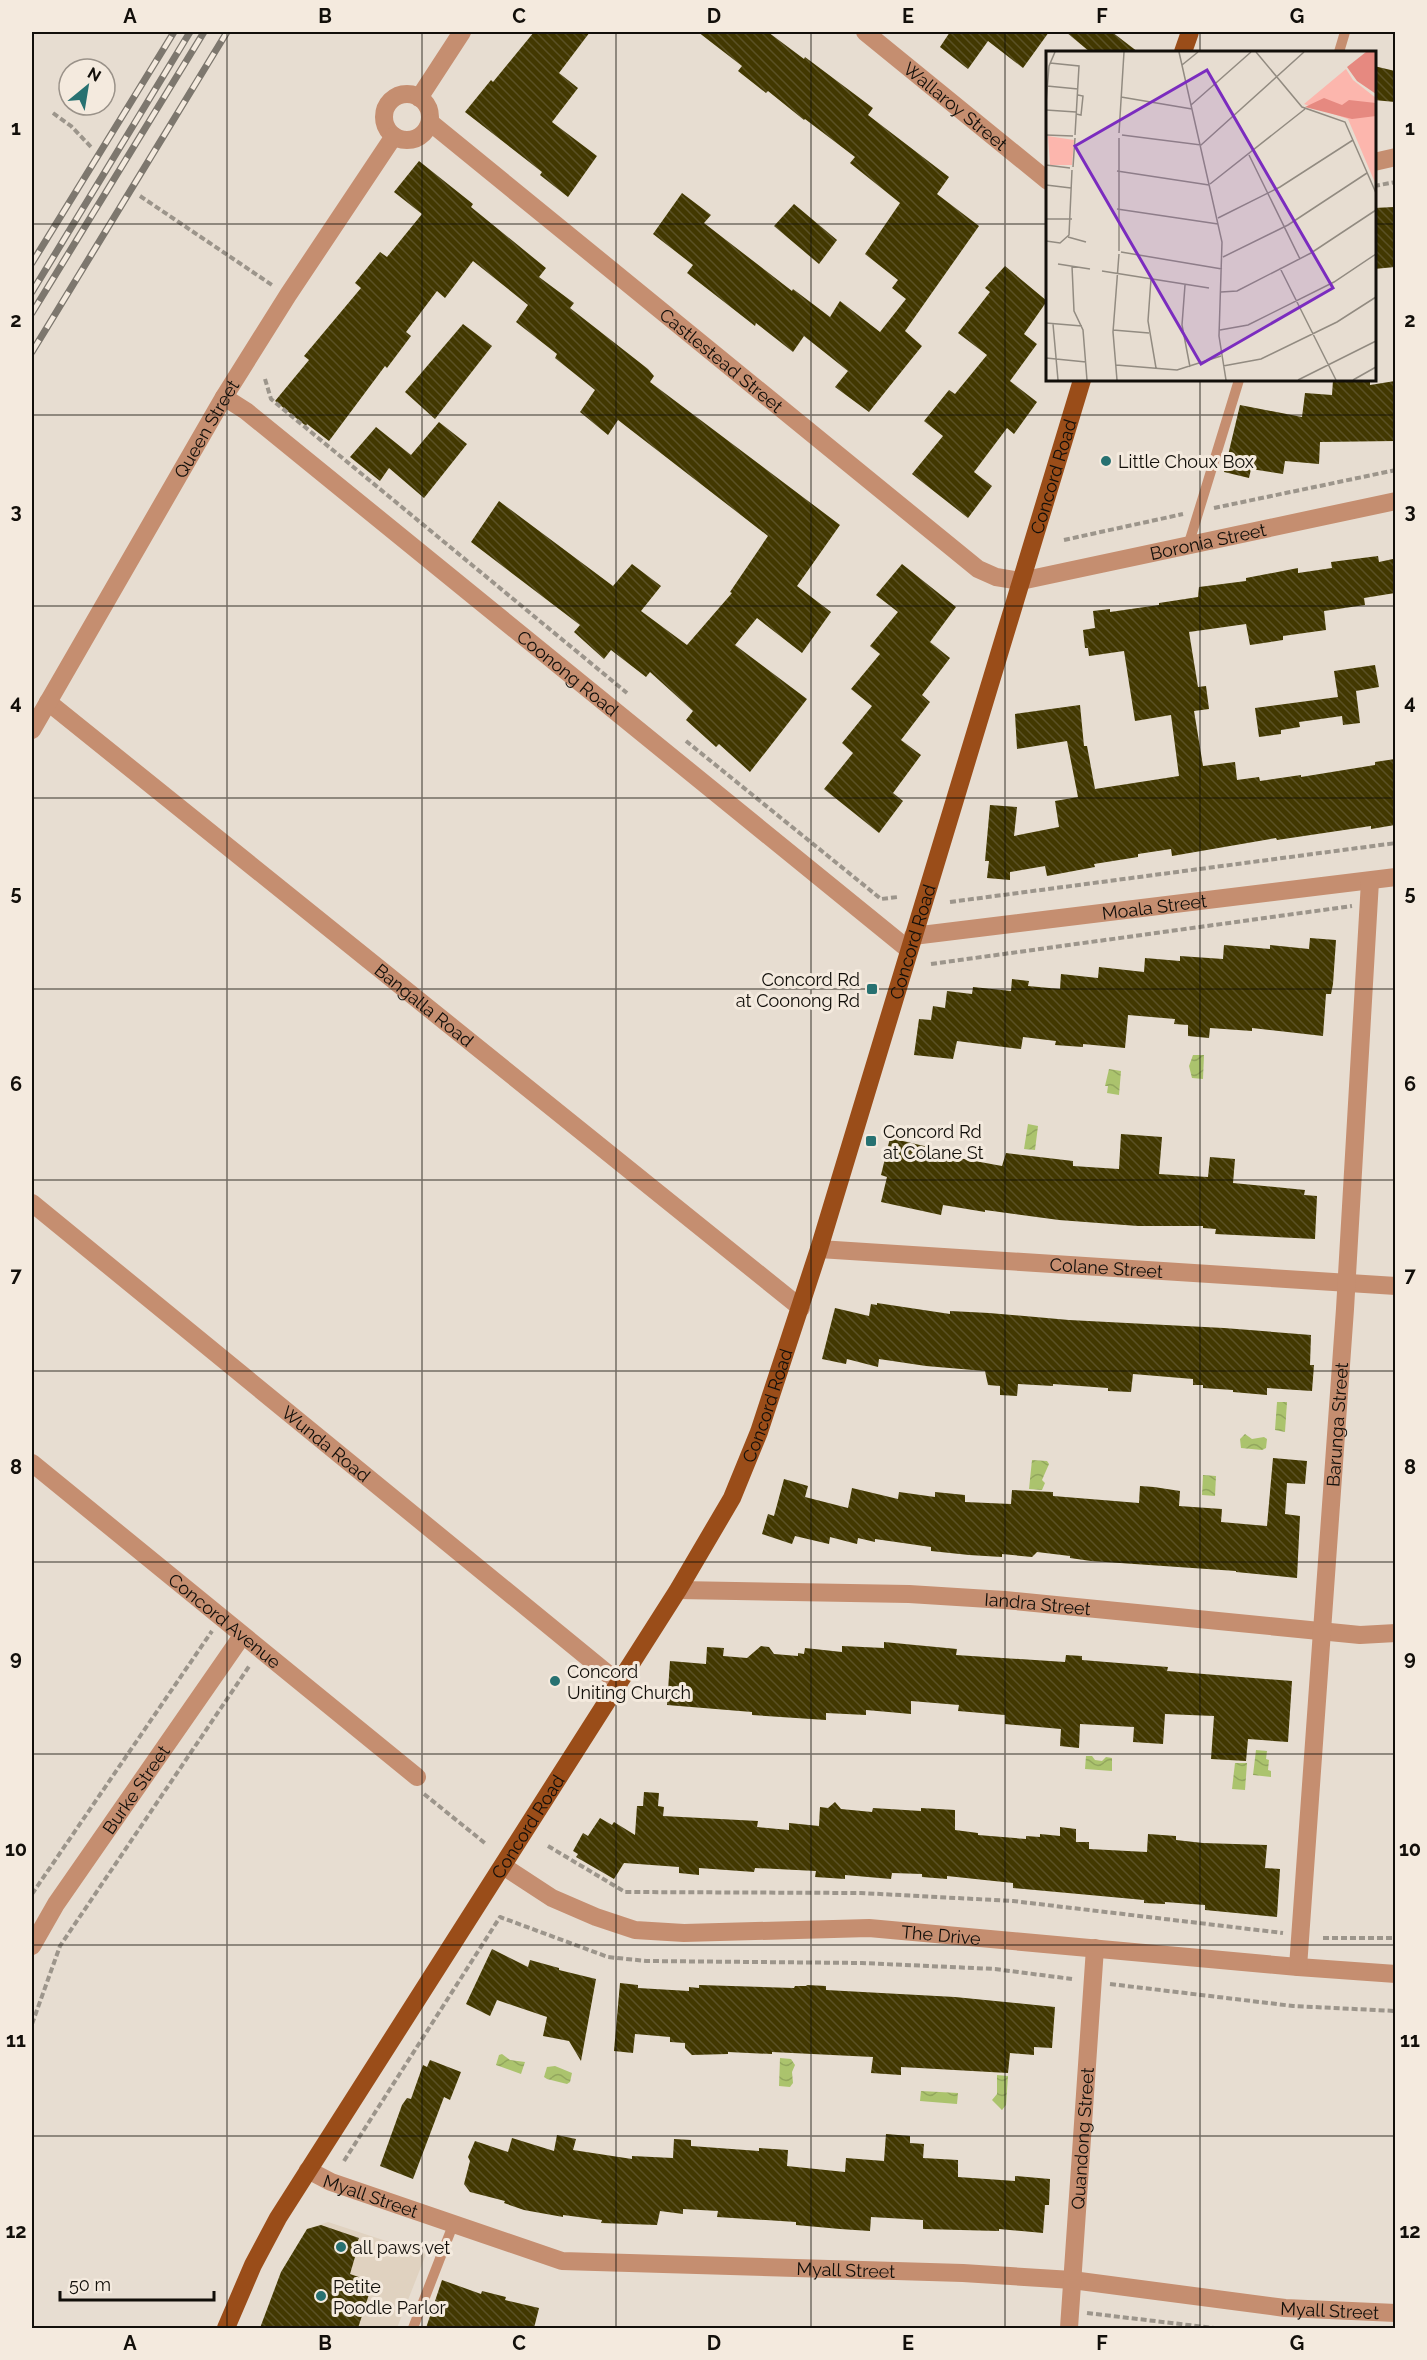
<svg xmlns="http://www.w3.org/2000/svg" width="1427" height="2360" font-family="Raleway,sans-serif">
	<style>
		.built { fill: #e0d2c0 }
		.water { fill: url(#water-waves) }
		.building { fill: url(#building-back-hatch) }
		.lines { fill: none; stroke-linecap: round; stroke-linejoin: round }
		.path { stroke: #9c958b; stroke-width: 4; stroke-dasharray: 6 3; stroke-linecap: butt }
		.lane { stroke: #c58e70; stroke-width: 10 }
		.street { stroke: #c58e70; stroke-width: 18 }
		.primary { stroke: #9a4d19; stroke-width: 18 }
		.rail-casing { stroke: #7d776e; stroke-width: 7 }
		.rail { stroke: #f4eade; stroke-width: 4.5; stroke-dasharray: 14; stroke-linecap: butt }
		.grid { fill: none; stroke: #120f0a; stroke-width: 1.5; stroke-opacity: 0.55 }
		.poi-dot { fill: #277171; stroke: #f4eade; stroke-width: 2 }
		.labels { text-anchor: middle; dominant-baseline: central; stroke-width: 6; stroke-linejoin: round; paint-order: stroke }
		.street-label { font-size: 18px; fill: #120f0a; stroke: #f4eade }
		.poi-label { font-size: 18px; fill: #120f0a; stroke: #f4eade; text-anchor: start }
		.inset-road { fill: none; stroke: #928b81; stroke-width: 1.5 }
		.view { fill: #7b2cbf; fill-opacity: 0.15; stroke: #7b2cbf; stroke-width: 3 }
		.inset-edge { fill: none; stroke: #120f0a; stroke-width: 3 }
		.neatline { fill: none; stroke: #120f0a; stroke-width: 2 }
		.grid-label { font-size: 20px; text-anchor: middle; font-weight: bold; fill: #120f0a }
	</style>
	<defs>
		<pattern id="water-waves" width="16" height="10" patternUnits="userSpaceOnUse" patternTransform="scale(1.5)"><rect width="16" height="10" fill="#abc36d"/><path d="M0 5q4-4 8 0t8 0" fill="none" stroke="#92a65d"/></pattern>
		<pattern id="building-back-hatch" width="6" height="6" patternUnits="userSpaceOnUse" patternTransform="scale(1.5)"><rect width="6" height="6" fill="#423801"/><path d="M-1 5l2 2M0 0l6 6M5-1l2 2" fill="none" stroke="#5a5125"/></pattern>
	</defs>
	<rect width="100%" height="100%" fill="#e7ddd1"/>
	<!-- built -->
	<path class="built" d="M328,2222L426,2254L397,2328H260L282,2271L307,2229Z"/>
	<!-- water -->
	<g class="water">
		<path d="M1193,1055H1204L1203,1079L1192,1078L1189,1066Z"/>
		<path d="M1109,1069L1121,1071L1119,1095L1107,1093L1108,1086H1105Z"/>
		<path d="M1028,1124L1038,1126L1035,1150L1024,1149Z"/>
		<path d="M1277,1402H1287L1285,1432L1275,1430Z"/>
		<path d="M1245,1434L1252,1439L1264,1437L1267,1439L1266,1448L1262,1450L1241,1448L1240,1439Z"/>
		<path d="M1032,1460L1047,1461L1049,1464L1042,1480L1045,1483L1042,1490L1029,1489Z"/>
		<path d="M1203,1475L1216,1476L1215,1496L1202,1495Z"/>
		<path d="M1256,1750L1267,1751L1266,1759L1269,1760L1268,1770L1271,1771V1777L1253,1775Z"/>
		<path d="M1086,1756H1092L1095,1760L1102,1761L1106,1757L1112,1758V1771L1085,1769Z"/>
		<path d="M1235,1763H1247L1245,1790L1232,1789Z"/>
		<path d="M502,2054L510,2060L525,2062L521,2074L496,2065L499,2055Z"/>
		<path d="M780,2058L791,2059L795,2065L792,2072L793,2083L790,2087L779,2086Z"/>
		<path d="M555,2066L572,2073L570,2082L567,2084L547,2079L544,2077L547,2067Z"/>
		<path d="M997,2075L1008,2076L1006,2105L1002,2110L992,2100L997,2094Z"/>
		<path d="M921,2091L958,2093L957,2104L920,2101Z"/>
	</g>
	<!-- building -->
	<g class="building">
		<path d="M534,32H590L559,73L578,88L552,122L597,156L568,197L540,175L542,172L465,112L491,80L493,82Z"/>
		<path d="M698,32H768L804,59L805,57L873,108L868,115L949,177L937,194L979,226L905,331L922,346L869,412L835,387L848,371L804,336L793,352L756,323L755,326L687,273L693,265L653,234L682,193L711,215L704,223L792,291L793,289L830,317L840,301L880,332L906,299L892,288L898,280L865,254L900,203L850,163L855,157L805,119L804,120L768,91L766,93L738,71L742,66Z"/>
		<path d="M950,32H1049L1023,68L988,41L968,69L940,47Z"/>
		<path d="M1066,32H1112L1138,52H1090Z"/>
		<path d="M1374,66L1395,71V102L1374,100Z"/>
		<path d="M419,161L473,204L471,207L546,268L539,277L574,303L570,308L648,369L654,376L650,382L840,525L797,586L831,612L802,653L757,618L735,645L807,699L750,772L719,744L716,747L686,720L693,711L650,672L646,677L611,650L604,659L574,632L580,625L471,542L499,501L613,586L632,564L661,586L641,611L687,645L732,593L730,592L768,536L618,420L608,435L580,412L595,390L555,358L557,354L516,322L528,305L473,261L445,298L437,291L406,332L411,336L387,368L385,366L329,441L307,424L306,426L275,401L309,360L304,356L361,288L355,283L380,252L387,257L422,214L394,192Z"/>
		<path d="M794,204L837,240L819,264L774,226Z"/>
		<path d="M1394,207L1395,267L1374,269V208Z"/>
		<path d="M1005,266L1047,301L1024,334L1037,344L1010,381L1037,402L1014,434L1007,428L974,472L992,486L968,518L912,474L943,436L924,421L949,390L955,394L987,355L958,333L990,292L985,288Z"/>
		<path d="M463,324L492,346L435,419L405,392Z"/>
		<path d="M1333,380H1370V385L1395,381V441L1320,442L1319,464L1285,461L1283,474L1251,469L1249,478L1224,472L1240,405L1302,417L1305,393L1332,395Z"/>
		<path d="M439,422L467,444L424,498L389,468L380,481L350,457L376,427L411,455Z"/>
		<path d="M1378,556L1379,562L1393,559L1395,593L1364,598L1365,605L1324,611L1326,630L1283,636V640L1250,645L1246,624L1189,632L1198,687L1206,686L1209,709L1194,711L1203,766L1235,762L1237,780L1259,777L1260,781L1301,775V777L1375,765V762L1395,759V825L1371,829V826L1277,840L1276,838L1172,856L1171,849L1138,854V857L1094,864L1095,867L1047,876L1045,866L1010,872V880L987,878L989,861H985L990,805L1017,807L1014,836L1059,827L1055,801L1078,797L1067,741L1017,749L1015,714L1080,705L1084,746H1087L1095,789L1179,776L1171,715L1135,721L1124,651L1089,656L1088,648H1085L1083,630L1095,628L1093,611L1110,609V612L1159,605V603L1198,597L1199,587L1246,581V578L1298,568V573L1332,568L1331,562Z"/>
		<path d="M902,564L956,607L930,642L950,658L922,695L930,702L901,740L921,755L893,793L903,801L879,833L824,789L853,753L842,743L872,706L851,689L880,654L870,646L898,612L876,595Z"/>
		<path d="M1375,665L1379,687L1356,691L1360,723L1343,725L1342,716L1299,722L1300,727L1281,730V734L1259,737L1255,708L1338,697L1334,671Z"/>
		<path d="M1310,938L1336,940L1333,984L1331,994H1326L1323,1036L1252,1028V1031L1210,1028L1209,1038L1188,1036V1025L1174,1024L1175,1019L1128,1015L1125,1048L1083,1044V1047L1055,1045L1056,1041L1023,1037L1021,1049L957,1041L953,1059L914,1055L919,1019L931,1020L933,1006L945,1008L947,991L972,994L973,987L1011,991L1012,979L1029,981L1028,986L1060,989L1061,974L1098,978L1099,967L1144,972L1145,958L1180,961V956L1223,959L1224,945L1270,949V945L1309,949Z"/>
		<path d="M1121,1134L1162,1137L1159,1174L1208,1177L1210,1157L1235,1159L1233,1183L1305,1190L1304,1195L1317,1196L1315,1239L1215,1234L1216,1229L1203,1228V1226H1138L1059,1220L985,1210V1212L943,1205L941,1215L881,1202L887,1177L881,1175L890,1138L954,1153L953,1157L1002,1166L1006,1153L1073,1161V1166L1119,1169Z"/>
		<path d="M877,1303L950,1314V1311L989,1313L1069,1320L1224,1328L1311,1335L1310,1365H1314L1312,1391L1267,1388V1395L1233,1392V1390L1203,1388V1385H1193V1379L1133,1374L1131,1392L1108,1391V1388L1053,1384V1386L1018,1384L1017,1396L1000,1395V1386L988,1385L985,1371L926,1366L879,1359L878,1367L847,1359L846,1364L822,1359L835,1308L869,1316L871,1304L877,1305Z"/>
		<path d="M1273,1458L1307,1461L1305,1484L1287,1483L1285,1514L1300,1516L1297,1578L1236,1572V1571L1091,1561L1070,1558V1556L1037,1552L1032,1557L1002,1554V1557L969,1555L931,1551V1547L875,1539V1542L858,1538L857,1544L830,1537L829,1544L795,1536L792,1544L762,1534L768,1514L774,1516L784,1479L808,1486L805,1497L848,1508L852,1488L898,1499L899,1492L935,1497V1492L965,1495V1502L1011,1504L1012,1490L1053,1492V1496L1139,1503L1140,1486L1154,1487L1180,1491L1179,1506L1222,1509L1221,1522L1267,1526Z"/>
		<path d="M884,1642L957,1649L956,1655L1065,1662L1066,1655L1082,1656V1660L1168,1667L1167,1671L1292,1681L1288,1742L1248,1739L1246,1761L1211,1759L1214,1716L1165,1714L1163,1744L1133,1742L1134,1727L1080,1724L1079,1748L1060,1746L1061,1729L1005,1724V1715L958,1711L959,1705L911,1701V1714L866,1710V1715L826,1713V1720L752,1715V1712L667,1705L670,1661L706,1664L707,1647L724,1648L723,1656L747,1658L761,1646L769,1647L774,1654L798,1656V1653L804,1654L805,1648L842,1652V1646L884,1648Z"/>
		<path d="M644,1792L659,1793L658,1806L664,1807L663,1816L758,1821L757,1827L789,1830V1823L819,1826L820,1807L828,1808L835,1802L841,1809L872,1812L873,1808L921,1811V1808L955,1810V1830L978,1833V1835L1026,1839V1836L1040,1837V1834L1060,1836V1827L1076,1829V1842H1089V1849L1147,1852L1148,1834L1176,1836V1840L1203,1843L1267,1845L1265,1868L1280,1869L1277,1917L1205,1910V1905L1165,1902V1904L1144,1903V1900L1013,1888V1883L947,1876V1879L922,1877V1874L892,1873L891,1879L845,1875V1879L815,1877L816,1871L755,1868L754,1872L699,1868V1875L679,1873V1867L624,1863L614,1879L576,1857L578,1854L573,1851L583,1833L588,1836L600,1818L612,1825L614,1822L635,1835L637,1806H643Z"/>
		<path d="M492,1949L528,1967L530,1960L559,1968V1970L596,1979L581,2061L569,2041L543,2036L547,2017L497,2000L490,2016L466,2004Z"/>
		<path d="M620,1983L638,1985V1988L689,1991V1987L699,1988V1985L794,1988L795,1986H806L807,1985L826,1986V1990L955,1997L1055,2007L1052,2048L1034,2047V2055L1010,2053L1008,2073L901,2067V2075L871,2073L873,2057L772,2052V2054L728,2052V2054L692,2055L685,2048V2043L670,2042V2037L635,2034L633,2053L614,2051Z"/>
		<path d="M430,2060L461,2072L450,2100L444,2097L413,2179L380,2166L402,2105L407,2098L411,2099L423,2065L427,2067Z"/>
		<path d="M886,2134L910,2136V2143L924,2144L923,2158L958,2160V2177L1015,2181V2176L1050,2179L1049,2205H1045L1043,2233L999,2229V2231L923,2229V2220L871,2217L870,2231L840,2229L796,2225V2222L717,2217L718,2211L683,2209V2214L660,2211L657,2225L601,2223L602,2220L563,2215V2217L524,2210L504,2203L505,2201L470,2192L464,2184L470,2161L468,2157L475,2141L508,2152L512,2138L554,2151L557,2135L576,2139L573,2150L632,2159V2156L673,2158L674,2139L691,2140V2146L759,2151V2148L788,2150L787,2166L845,2172L846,2158L884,2161Z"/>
		<path d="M321,2225L359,2238L352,2256L355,2257L350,2274L373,2282L358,2328H260L281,2272L307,2229Z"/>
		<path d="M442,2280L481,2294L482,2291L506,2297L505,2300L539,2308L534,2328H426Z"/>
	</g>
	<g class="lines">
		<!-- path -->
		<g class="path">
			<path d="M53,113L71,126L92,148"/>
			<path d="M1374,186L1396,182"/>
			<path d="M140,196L272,285"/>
			<path d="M265,379L271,399L627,693"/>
			<path d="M1214,508L1396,470"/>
			<path d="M1064,540L1183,514"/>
			<path d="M686,741L881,899L898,897"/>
			<path d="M950,902L1396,843"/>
			<path d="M931,964L1352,906"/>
			<path d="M424,1794L486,1844"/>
			<path d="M548,1846L625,1892L861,1893L1013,1901L1283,1933"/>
			<path d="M32,1894L212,1631"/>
			<path d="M1323,1938H1396"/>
			<path d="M1110,1984L1293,2006L1396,2011"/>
			<path d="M32,2024L60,1946L250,1665"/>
			<path d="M344,2161L500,1917L608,1957L646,1961L862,1963L995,1969L1072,1979"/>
			<path d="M1087,2313L1214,2328"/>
		</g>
		<!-- lane -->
		<g class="lane">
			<path d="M1339,52L1345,32"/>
			<path d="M1188,546L1239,380"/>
			<path d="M413,2328L453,2225"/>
		</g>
		<!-- street -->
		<g class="street">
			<path id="s1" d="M865,32L1048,181"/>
			<circle cx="407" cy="117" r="23"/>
			<path d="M419,98L462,32"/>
			<path id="s2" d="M431,123L978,569L996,577L1021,581L1396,501"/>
			<path d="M1374,162L1396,157"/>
			<path id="s3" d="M224,397L246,411L909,950"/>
			<path id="s4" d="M48,702L801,1308"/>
			<path id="s5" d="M32,730L224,397L288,295L394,136"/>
			<path id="s6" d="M913,936L1396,877"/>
			<path id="s7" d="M32,1203L619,1683"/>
			<path id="s8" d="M819,1249L1396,1286"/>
			<path id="s9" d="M32,1463L417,1777"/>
			<path id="s10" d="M678,1590L909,1594L1005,1600L1360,1635L1396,1633"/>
			<path id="s11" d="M503,1866L552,1898L596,1917L635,1930L684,1933L869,1928L1298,1967L1396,1974"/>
			<path id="s12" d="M32,1946L56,1904L242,1636"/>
			<path id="s13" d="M1298,1967L1345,1309L1370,881"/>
			<path id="s14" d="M308,2170L331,2182L562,2261L963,2273L1072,2280L1285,2308L1396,2313"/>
			<path id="s15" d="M1069,2328L1095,1948"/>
		</g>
		<!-- primary -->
		<g class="primary">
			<path d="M1183,52L1190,32"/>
			<path id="s16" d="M226,2328L253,2265L278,2218L678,1590L732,1498L759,1432L819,1249L1082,380"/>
		</g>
		<!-- rail casing -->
		<g class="rail-casing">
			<g id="rail">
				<path d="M32,263L174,32"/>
				<path d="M32,292L190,32"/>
				<path d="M32,313L204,32"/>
				<path d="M32,352L227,32"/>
			</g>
		</g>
		<!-- rail -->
		<use href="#rail" class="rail"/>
	</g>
	<!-- grid -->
	<path class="grid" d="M227,32V2328M422,32V2328M616,32V2328M811,32V2328M1005,32V2328M1200,32V52M32,224H1048M1374,224H1396M1200,380V2328M32,415H1396M32,606H1396M32,798H1396M32,989H1396M32,1180H1396M32,1371H1396M32,1562H1396M32,1754H1396M32,1945H1396M32,2136H1396"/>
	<!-- markers -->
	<g class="poi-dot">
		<circle cx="1106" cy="461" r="6"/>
		<rect x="866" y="983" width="12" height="12" rx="3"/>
		<rect x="865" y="1135" width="12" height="12" rx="3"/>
		<circle cx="555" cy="1681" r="6"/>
		<circle cx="341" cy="2247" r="6"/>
		<circle cx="321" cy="2296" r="6"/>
	</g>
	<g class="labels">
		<!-- street labels -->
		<g class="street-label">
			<text stroke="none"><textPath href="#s1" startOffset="117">Wallaroy Street</textPath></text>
			<text stroke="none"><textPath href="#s2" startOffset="375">Castlestead Street</textPath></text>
			<text stroke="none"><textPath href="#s5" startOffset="348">Queen Street</textPath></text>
			<text stroke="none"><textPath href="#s16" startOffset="2044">Concord Road</textPath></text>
			<text stroke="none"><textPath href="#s2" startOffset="942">Boronia Street</textPath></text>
			<text stroke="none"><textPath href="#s3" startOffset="441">Coonong Road</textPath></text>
			<text stroke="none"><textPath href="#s6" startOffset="243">Moala Street</textPath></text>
			<text stroke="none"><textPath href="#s16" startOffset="1558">Concord Road</textPath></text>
			<text stroke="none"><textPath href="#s4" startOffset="483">Bangalla Road</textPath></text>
			<text stroke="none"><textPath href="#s8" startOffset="288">Colane Street</textPath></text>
			<text stroke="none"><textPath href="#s16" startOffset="1072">Concord Road</textPath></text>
			<text stroke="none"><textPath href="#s13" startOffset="544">Barunga Street</textPath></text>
			<text stroke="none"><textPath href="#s7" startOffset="380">Wunda Road</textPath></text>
			<text stroke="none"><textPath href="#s10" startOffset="360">Iandra Street</textPath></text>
			<text stroke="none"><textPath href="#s9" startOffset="249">Concord Avenue</textPath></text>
			<text stroke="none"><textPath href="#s12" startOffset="188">Burke Street</textPath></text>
			<text stroke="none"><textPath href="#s16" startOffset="586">Concord Road</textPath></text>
			<text stroke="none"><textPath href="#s11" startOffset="454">The Drive</textPath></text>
			<text stroke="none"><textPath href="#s15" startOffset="190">Quandong Street</textPath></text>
			<text stroke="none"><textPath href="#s14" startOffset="68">Myall Street</textPath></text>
			<text stroke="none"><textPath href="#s14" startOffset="554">Myall Street</textPath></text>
			<text stroke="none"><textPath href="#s14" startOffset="1040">Myall Street</textPath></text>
		</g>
		<!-- poi labels -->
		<g class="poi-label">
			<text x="1118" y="461">Little Choux Box</text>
			<text x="860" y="979" text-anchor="end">Concord Rd<tspan x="860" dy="21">at Coonong Rd</tspan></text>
			<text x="883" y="1131">Concord Rd<tspan x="883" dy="21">at Colane St</tspan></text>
			<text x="567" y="1671">Concord<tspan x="567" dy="21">Uniting Church</tspan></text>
			<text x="353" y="2247">all paws vet</text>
			<text x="333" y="2286">Petite<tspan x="333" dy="21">Poodle Parlor</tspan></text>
		</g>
	</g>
	<!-- overview -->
	<g transform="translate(1046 51)">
		<rect width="330" height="330" fill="#e7ddd1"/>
		<path d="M300,18L307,29L330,47V134L302,68L258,53ZM2,85L28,89L26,114H4Z" fill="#fcb6ad"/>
		<path d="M320,1H330V43L311,30L301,16ZM278,47L296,54L303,49L330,52V65L306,68L259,56Z" fill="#e68980"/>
		<path class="inset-road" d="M133,1L176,191L173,285L180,329M210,1L256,56L299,71L330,142M4,12L33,15L29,84M136,14L152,1M1,35L32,38M75,46L146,58M0,52L3,15L9,1M145,54L205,1M0,59L30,61M30,63L35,64L37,45L32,44M73,82L78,1M0,84L27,85M76,84L155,94L258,1M73,87V200M203,104L254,208M0,114L24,117M27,116L29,87M71,120L163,134M164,133L259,58M0,134L25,137M71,158L172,173M172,167L234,136L307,89M0,168H26M22,186L40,191M0,190L14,192L23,184L26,119M75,201L176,218M177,206L242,174L321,122M12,213L44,218M26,215L28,260L37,279L41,329M234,217L290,329M56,220L163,237M105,228L102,270L110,317M139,234L136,274L144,316M175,241L191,240L265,202L330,159M0,272L36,275M7,273L12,329M67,279L103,282M174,279L202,274L288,231L330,203M0,307L40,311M70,314L131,319L175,305M177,315L215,308L291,271L330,246M71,329L67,281L73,203M252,329L330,290M307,329L330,316"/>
		<path class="view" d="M161,19L287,237L155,313L29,95Z"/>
		<rect width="330" height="330" class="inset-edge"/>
	</g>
	<!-- border -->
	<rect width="1427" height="2360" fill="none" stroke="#f4eade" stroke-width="66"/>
	<!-- north arrow -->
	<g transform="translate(87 87) rotate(30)"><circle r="28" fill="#f4eade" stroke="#9a9289" stroke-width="1.5"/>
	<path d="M0-4.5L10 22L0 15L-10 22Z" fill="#277171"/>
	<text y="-9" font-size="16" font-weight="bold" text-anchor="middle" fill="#120f0a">N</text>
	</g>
	<!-- scale -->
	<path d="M60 2291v9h154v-9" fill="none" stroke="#120f0a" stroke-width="3"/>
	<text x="69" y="2291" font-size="18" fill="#120f0a" stroke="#f4eade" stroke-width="4.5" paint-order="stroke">50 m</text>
	<rect x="33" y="33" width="1361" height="2294" class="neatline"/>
	<g class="grid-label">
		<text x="130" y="23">A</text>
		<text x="325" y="23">B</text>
		<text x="519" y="23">C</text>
		<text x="714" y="23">D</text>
		<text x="908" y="23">E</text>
		<text x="1102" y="23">F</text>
		<text x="1297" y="23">G</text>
		<text x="16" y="135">1</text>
		<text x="1410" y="135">1</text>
		<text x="16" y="327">2</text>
		<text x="1410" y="327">2</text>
		<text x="16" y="518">3</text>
		<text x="1410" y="518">3</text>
		<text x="16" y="709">4</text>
		<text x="1410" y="709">4</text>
		<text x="16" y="900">5</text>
		<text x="1410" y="900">5</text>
		<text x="16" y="1091">6</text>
		<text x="1410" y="1091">6</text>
		<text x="16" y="1282">7</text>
		<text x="1410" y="1282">7</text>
		<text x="16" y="1474">8</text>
		<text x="1410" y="1474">8</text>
		<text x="16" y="1665">9</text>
		<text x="1410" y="1665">9</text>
		<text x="16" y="1856">10</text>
		<text x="1410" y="1856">10</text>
		<text x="16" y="2047">11</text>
		<text x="1410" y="2047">11</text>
		<text x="16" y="2238">12</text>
		<text x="1410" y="2238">12</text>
		<text x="130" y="2350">A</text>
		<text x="325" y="2350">B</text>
		<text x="519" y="2350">C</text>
		<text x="714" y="2350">D</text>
		<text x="908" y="2350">E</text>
		<text x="1102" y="2350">F</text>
		<text x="1297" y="2350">G</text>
	</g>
</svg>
